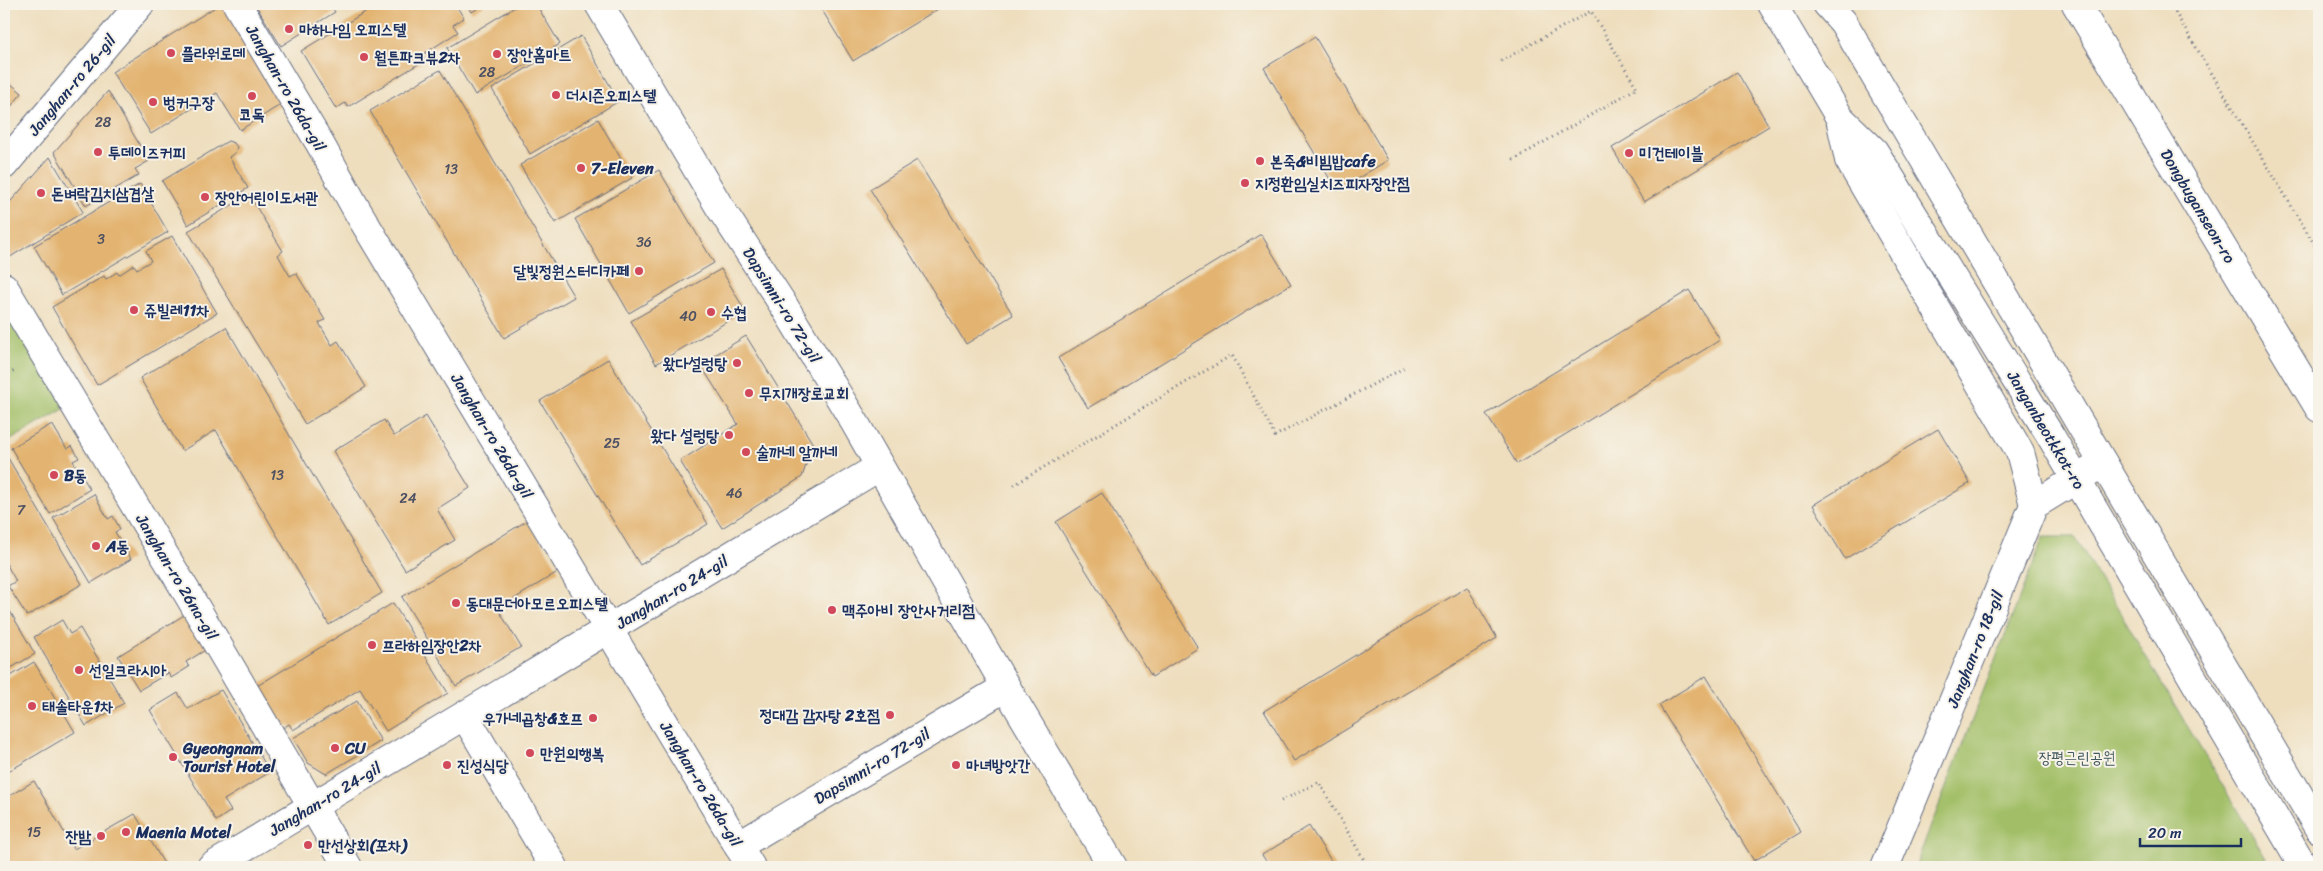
<svg xmlns="http://www.w3.org/2000/svg" width="2323" height="871" font-family="Sriracha,'Poor Story',sans-serif">
	<style>
		.green { fill: #a2bf67; stroke: #5e7762 }
		.building { fill: #e3b471 }
		.lines { fill: none; stroke-linecap: round; stroke-linejoin: round }
		.minor-casing { stroke: #656c80; stroke-width: 30 }
		.tertiary-casing { stroke: #656c80; stroke-width: 30 }
		.trunk-casing { stroke: #656c80; stroke-width: 30 }
		.path { stroke: #656c80; stroke-width: 3; stroke-dasharray: 1 4; stroke-linecap: butt }
		.minor { stroke: #fff; stroke-width: 28 }
		.tertiary { stroke: #fff; stroke-width: 28 }
		.trunk { stroke: #fff; stroke-width: 28 }
		.poi-dot { fill: #d1495b; stroke: #f7f3e8; stroke-width: 2 }
		.labels { text-anchor: middle; dominant-baseline: central; stroke-width: 4; stroke-linejoin: round; paint-order: stroke }
		.number-label { font-size: 14px; fill: #4d5063 }
		.poi-label { font-size: 16px; font-weight: bold; fill: #1b2f5e; stroke: #f7f3e8; text-anchor: start }
		.street-label { font-size: 16px; fill: #1b2f5e; stroke: #f7f3e8 }
		.park-label { font-size: 16px; fill: #445a61; stroke: #f7f3e8 }
	</style>
	<rect width="100%" height="100%" fill="#f7f3e8"/>
	<filter id="ink" filterUnits="userSpaceOnUse"><feTurbulence type="fractalNoise" baseFrequency=".02" numOctaves="2"/><feDisplacementMap in="SourceGraphic" scale="10" xChannelSelector="R" yChannelSelector="G"/><feConvolveMatrix kernelMatrix="1 2 1 2 8 2 1 2 1" color-interpolation-filters="sRGB"/></filter>
	<filter id="wash" filterUnits="userSpaceOnUse"><feTurbulence type="fractalNoise" baseFrequency=".0096" numOctaves="4" result="noise"/><feDisplacementMap in="SourceGraphic" scale="20" xChannelSelector="R" yChannelSelector="G"/><feGaussianBlur stdDeviation="1.12" result="paint"/><feColorMatrix in="noise" values="0 0 0 0 0 0 0 0 0 0 0 0 0 0 0 0 0 1.4 0 .05"/><feComposite in="paint" operator="in"/></filter>
	<g filter="url(#wash)">
		<rect width="100%" height="100%" fill="#eedebe"/>
		<!-- green -->
		<g class="green">
			<path d="M4,294L69,406L4,444Z"/>
			<path d="M2043,537H2075L2271,867H1915Z"/>
		</g>
		<g id="blocks">
			<!-- building -->
			<g class="building">
				<path d="M220,4H223L285,102L240,130L217,93L151,134L112,72Z"/>
				<path d="M255,4H330L335,12L281,46Z"/>
				<path d="M378,4H455L464,18L453,25L458,32L422,55L425,60L348,107L345,103L336,109L301,51Z"/>
				<path d="M467,4H485L472,12Z"/>
				<path d="M520,4H536L560,44L475,95L447,48Z"/>
				<path d="M833,4H946L853,61L822,10Z"/>
				<path d="M581,36L619,101L530,154L492,89Z"/>
				<path d="M1315,37L1388,160L1337,191L1264,68Z"/>
				<path d="M440,70L574,297L504,338L370,111Z"/>
				<path d="M1737,72L1769,126L1644,202L1612,148Z"/>
				<path d="M4,78L22,93L4,115Z"/>
				<path d="M108,91L149,161L135,169L139,175L86,206L54,152Z"/>
				<path d="M598,119L632,178L555,223L520,165Z"/>
				<path d="M228,141L234,143L237,147L235,153L229,157L248,188L188,225L162,181Z"/>
				<path d="M50,157L83,212L7,259L4,254V209Z"/>
				<path d="M917,160L1013,315L966,344L870,189Z"/>
				<path d="M659,170L714,263L629,313L575,219Z"/>
				<path d="M140,184L168,232L62,295L34,246Z"/>
				<path d="M249,195L283,251L278,255L283,264L290,276L296,273L325,320L319,323L332,345L338,341L366,387L305,424L188,231Z"/>
				<path d="M1261,234L1291,284L1088,408L1058,358Z"/>
				<path d="M172,236L217,313L97,385L52,307L104,276L106,279L117,272L119,275L134,265L137,269L151,261L146,251Z"/>
				<path d="M721,269L745,311L656,364L631,321Z"/>
				<path d="M1689,290L1720,340L1517,464L1486,414Z"/>
				<path d="M226,327L382,593L329,625L216,430L182,451L140,378Z"/>
				<path d="M746,336L813,444L802,477L722,528L680,461L738,424L700,364Z"/>
				<path d="M608,359L708,524L640,565L540,401Z"/>
				<path d="M426,416L470,488L437,509L455,540L405,570L333,451L384,420L394,436Z"/>
				<path d="M52,424L67,449L72,446L75,451L79,458L73,461L90,489L50,514L11,448Z"/>
				<path d="M1938,429L1970,483L1845,559L1813,505Z"/>
				<path d="M8,458L82,584L27,616L8,586L16,581L4,560V461Z"/>
				<path d="M1102,493L1198,648L1152,677L1056,522Z"/>
				<path d="M94,494L108,519L113,516L120,529L115,532L131,559L91,583L53,518Z"/>
				<path d="M528,520L559,571L498,609L521,647L456,686L402,597Z"/>
				<path d="M1467,587L1497,638L1294,761L1264,711Z"/>
				<path d="M4,601L35,654L4,672Z"/>
				<path d="M393,603L448,693L386,731L360,689L293,730L289,724L283,728L257,686Z"/>
				<path d="M189,612L210,647L186,662L189,667L171,678L168,673L139,690L118,656Z"/>
				<path d="M62,620L70,634L80,628L124,703L86,726L34,637Z"/>
				<path d="M34,662L75,732L4,774V680Z"/>
				<path d="M1706,676L1801,832L1754,861L1659,705Z"/>
				<path d="M221,690L270,772L224,800L231,811L216,821L150,710L178,693L188,709Z"/>
				<path d="M357,701L381,741L326,774L308,763L293,738Z"/>
				<path d="M34,781L74,849L135,814L166,867H4V799Z"/>
				<path d="M1309,826L1335,867H1270L1262,855Z"/>
			</g>
		</g>
	</g>
	<g filter="url(#ink)">
		<use href="#blocks" fill-opacity="0" stroke="#656c80" stroke-width="1"/>
		<g class="lines">
			<!-- minor casing -->
			<g class="minor-casing">
				<g id="minor">
					<path d="M237,4L319,142L358,212L751,867"/>
					<path d="M599,4L719,206L784,306L855,423L1006,687L1113,867"/>
					<path d="M4,165L140,4"/>
					<path d="M4,287L189,596L348,867"/>
					<path d="M465,716L554,867"/>
					<path d="M738,846L1006,687"/>
					<path d="M211,867L879,467"/>
					<path d="M1885,867L2034,505L2103,463"/>
				</g>
			</g>
			<!-- tertiary casing -->
			<g class="tertiary-casing">
				<g id="tertiary">
					<path d="M1772,4L1840,118L1874,151L2050,435L2304,867"/>
					<path d="M1827,4L1843,22L2319,829"/>
					<path d="M1840,118L1849,160L2020,452L2034,505"/>
				</g>
			</g>
			<!-- trunk casing -->
			<g class="trunk-casing">
				<path id="trunk" d="M2076,4L2319,408"/>
			</g>
			<!-- path -->
			<g class="path">
				<path d="M2170,4L2319,252"/>
				<path d="M1501,61L1591,11L1637,88L1510,162"/>
				<path d="M4,377L16,370"/>
				<path d="M1014,485L1232,355L1275,436L1406,367"/>
				<path d="M1281,801L1319,782L1368,867"/>
			</g>
			<!-- minor -->
			<use href="#minor" class="minor"/>
			<!-- tertiary -->
			<use href="#tertiary" class="tertiary"/>
			<!-- trunk -->
			<use href="#trunk" class="trunk"/>
		</g>
	</g>
	<!-- markers -->
	<g class="poi-dot">
		<circle cx="289" cy="29" r="5"/>
		<circle cx="171" cy="53" r="5"/>
		<circle cx="497" cy="54" r="5"/>
		<circle cx="364" cy="57" r="5"/>
		<circle cx="556" cy="95" r="5"/>
		<circle cx="252" cy="96" r="5"/>
		<circle cx="153" cy="102" r="5"/>
		<circle cx="98" cy="152" r="5"/>
		<circle cx="1629" cy="153" r="5"/>
		<circle cx="1260" cy="161" r="5"/>
		<circle cx="581" cy="168" r="5"/>
		<circle cx="1245" cy="183" r="5"/>
		<circle cx="41" cy="193" r="5"/>
		<circle cx="205" cy="197" r="5"/>
		<circle cx="639" cy="271" r="5"/>
		<circle cx="134" cy="310" r="5"/>
		<circle cx="711" cy="312" r="5"/>
		<circle cx="737" cy="363" r="5"/>
		<circle cx="749" cy="393" r="5"/>
		<circle cx="729" cy="435" r="5"/>
		<circle cx="746" cy="452" r="5"/>
		<circle cx="54" cy="475" r="5"/>
		<circle cx="96" cy="546" r="5"/>
		<circle cx="456" cy="603" r="5"/>
		<circle cx="832" cy="610" r="5"/>
		<circle cx="372" cy="645" r="5"/>
		<circle cx="79" cy="670" r="5"/>
		<circle cx="32" cy="706" r="5"/>
		<circle cx="890" cy="715" r="5"/>
		<circle cx="593" cy="718" r="5"/>
		<circle cx="335" cy="748" r="5"/>
		<circle cx="530" cy="753" r="5"/>
		<circle cx="173" cy="757" r="5"/>
		<circle cx="447" cy="765" r="5"/>
		<circle cx="956" cy="765" r="5"/>
		<circle cx="126" cy="832" r="5"/>
		<circle cx="101" cy="836" r="5"/>
		<circle cx="308" cy="845" r="5"/>
	</g>
	<g class="labels">
		<!-- number labels -->
		<g class="number-label">
			<text x="487" y="72">28</text>
			<text x="103" y="122">28</text>
			<text x="451" y="169">13</text>
			<text x="101" y="239">3</text>
			<text x="644" y="242">36</text>
			<text x="688" y="316">40</text>
			<text x="612" y="443">25</text>
			<text x="277" y="475">13</text>
			<text x="734" y="493">46</text>
			<text x="408" y="498">24</text>
			<text x="21" y="510">7</text>
			<text x="34" y="832">15</text>
		</g>
		<!-- poi labels -->
		<g class="poi-label">
			<text x="299" y="29">마하나임 오피스텔</text>
			<text x="181" y="53">플라워로데</text>
			<text x="507" y="54">장안홈마트</text>
			<text x="374" y="57">월튼파크뷰2차</text>
			<text x="566" y="95">더시즌오피스텔</text>
			<text x="163" y="102">벙커구장</text>
			<text x="252" y="114" text-anchor="middle">코독</text>
			<text x="108" y="152">투데이즈커피</text>
			<text x="1639" y="153">미건테이블</text>
			<text x="1270" y="161">본죽&amp;비빔밥cafe</text>
			<text x="591" y="168">7-Eleven</text>
			<text x="1255" y="183">지정환임실치즈피자장안점</text>
			<text x="51" y="193">돈벼락김치삼겹살</text>
			<text x="215" y="197">장안어린이도서관</text>
			<text x="629" y="271" text-anchor="end">달빛정원스터디카페</text>
			<text x="144" y="310">쥬빌레11차</text>
			<text x="721" y="312">수협</text>
			<text x="727" y="363" text-anchor="end">왔다설렁탕</text>
			<text x="759" y="393">무지개장로교회</text>
			<text x="719" y="435" text-anchor="end">왔다 설렁탕</text>
			<text x="756" y="452">술까네 알까네</text>
			<text x="64" y="475">B동</text>
			<text x="106" y="546">A동</text>
			<text x="466" y="603">동대문더아모르오피스텔</text>
			<text x="842" y="610">맥주아비 장안사거리점</text>
			<text x="382" y="645">프라하임장안2차</text>
			<text x="89" y="670">선일크라시아</text>
			<text x="42" y="706">태솔타운1차</text>
			<text x="880" y="715" text-anchor="end">정대감 감자탕 2호점</text>
			<text x="583" y="718" text-anchor="end">우가네곱창&amp;호프</text>
			<text x="183" y="748">Gyeongnam<tspan x="183" dy="18">Tourist Hotel</tspan></text>
			<text x="345" y="748">CU</text>
			<text x="540" y="753">만원의행복</text>
			<text x="457" y="765">진성식당</text>
			<text x="966" y="765">마녀방앗간</text>
			<text x="136" y="832">Maenia Motel</text>
			<text x="91" y="836" text-anchor="end">잔밤</text>
			<text x="318" y="845">만선상회(포차)</text>
		</g>
		<!-- street labels -->
		<g class="street-label">
			<text transform="translate(72 85) rotate(-50)">Janghan-ro 26-gil</text>
			<text transform="translate(286 88) rotate(60)">Janghan-ro 26da-gil</text>
			<text transform="translate(2198 206) rotate(59)">Dongbuganseon-ro</text>
			<text transform="translate(782 305) rotate(58)">Dapsimni-ro 72-gil</text>
			<text transform="translate(2046 430) rotate(59)">Janganbeotkkot-ro</text>
			<text transform="translate(492 436) rotate(59)">Janghan-ro 26da-gil</text>
			<text transform="translate(177 577) rotate(59)">Janghan-ro 26na-gil</text>
			<text transform="translate(672 592) rotate(-31)">Janghan-ro 24-gil</text>
			<text transform="translate(1975 649) rotate(-68)">Janghan-ro 18-gil</text>
			<text transform="translate(872 766) rotate(-31)">Dapsimni-ro 72-gil</text>
			<text transform="translate(701 784) rotate(59)">Janghan-ro 26da-gil</text>
			<text transform="translate(325 799) rotate(-31)">Janghan-ro 24-gil</text>
		</g>
		<!-- park labels -->
		<g class="park-label">
			<text x="2077" y="757">장평근린공원</text>
		</g>
	</g>
	<!-- margin -->
	<rect width="2323" height="871" fill="none" stroke="#f7f3e8" stroke-width="20"/>
	<!-- scale -->
	<path d="M2140 838v8h101v-8" fill="none" stroke="#1b2f5e" stroke-width="2.5"/>
	<text x="2148" y="838" font-size="15" fill="#1b2f5e" stroke="#f7f3e8" stroke-width="4" paint-order="stroke">20 m</text>
</svg>
